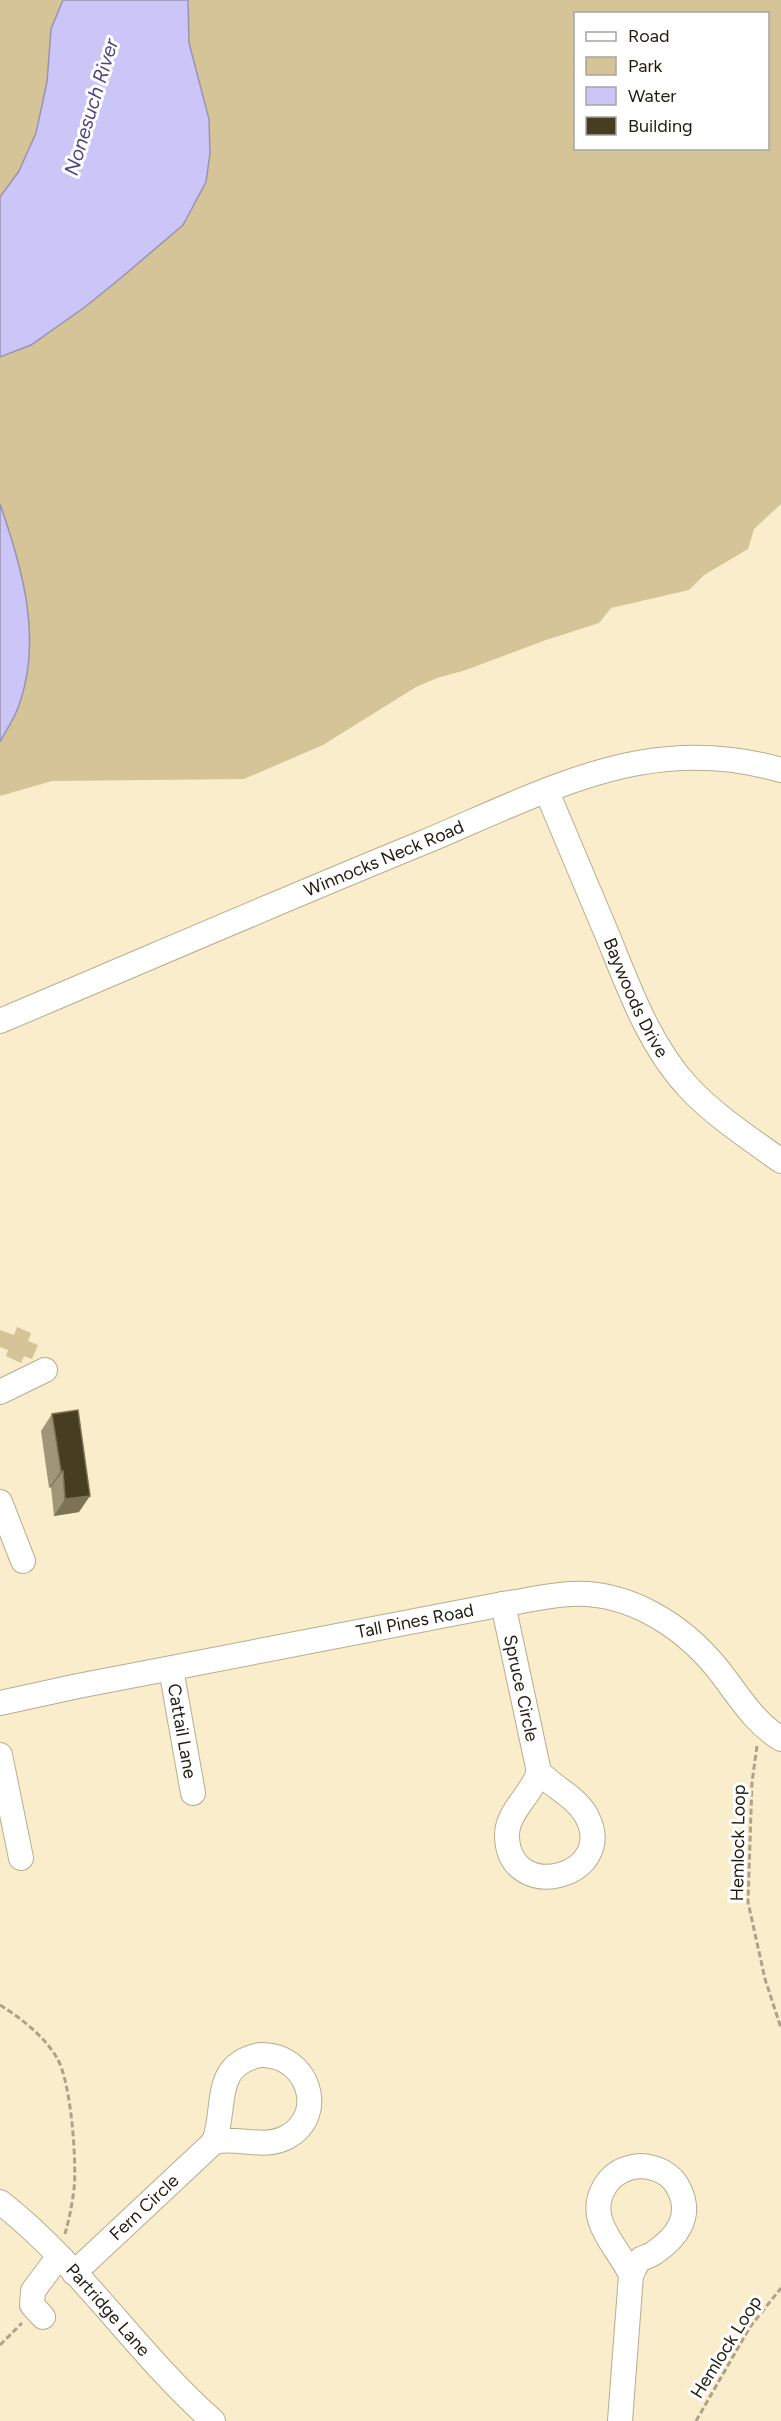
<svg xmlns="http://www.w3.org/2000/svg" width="781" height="2421" font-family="Figtree,sans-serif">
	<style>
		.green { fill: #d5c497; fill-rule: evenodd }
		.water { fill: #ccc5f7; stroke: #9993b2; stroke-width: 1.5 }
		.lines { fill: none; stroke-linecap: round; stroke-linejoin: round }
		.minor-casing { stroke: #b8ad8d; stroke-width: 26 }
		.path { stroke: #aca389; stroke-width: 3; stroke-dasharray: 6 3; stroke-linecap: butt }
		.minor { stroke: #fff; stroke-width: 24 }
		.wall { fill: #a09576 }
		.shaded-wall { fill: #7c7254 }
		.building { fill: #473d21; stroke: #7c7254; stroke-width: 1.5 }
		.labels { text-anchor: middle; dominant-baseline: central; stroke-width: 6; stroke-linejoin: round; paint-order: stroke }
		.street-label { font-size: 18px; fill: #211d11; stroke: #fff }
		.water-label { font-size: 20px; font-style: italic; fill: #504481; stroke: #fff }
	</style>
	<rect width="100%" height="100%" fill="#f9edcb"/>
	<!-- green -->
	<g class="green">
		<path d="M0,0H65L47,102L26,167L0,204Z"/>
		<path d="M188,0H781V504L754,529L748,549L704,575L689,590L611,608L599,623L546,640L466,670L437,678L416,687L323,745L244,779L52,781L0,796V742L19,705L28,667L29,640L0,532V351L135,261L147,256L176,228L206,182L210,153L209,123L186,37ZM576,14H768V148H576Z"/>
		<path d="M17,1327L31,1333L28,1341L38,1345L32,1359L24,1356L21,1363L6,1356L8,1350L0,1347V1330L14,1335Z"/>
	</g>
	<!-- water -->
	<g class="water">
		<path d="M63,0H188L189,43L209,119L210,153L206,182L183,225L122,277L85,307L31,345L0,357V197L19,171L36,133L47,82L51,29Z"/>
		<path d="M0,504C22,567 43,639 19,705C15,718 6,730 0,742Z"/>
	</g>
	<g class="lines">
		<!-- minor casing -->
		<g class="minor-casing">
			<g id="minor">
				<path id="s1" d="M547,792C568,841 588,890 609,939C630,991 650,1046 688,1087C715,1116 749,1138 781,1161"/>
				<path id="s2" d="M0,1021C140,962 280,901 422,843C490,815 566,776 638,763C687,754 733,756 781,770"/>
				<path d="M0,1392L45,1370"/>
				<path d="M0,1502L23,1561"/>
				<path id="s3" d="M503,1604L539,1772"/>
				<path id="s4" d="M171,1669L193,1793"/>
				<path id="s5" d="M0,1703L78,1686L503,1604C525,1601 548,1595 571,1594C628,1591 682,1625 717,1668C737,1693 753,1722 781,1739"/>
				<path d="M0,1755L21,1858"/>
				<path d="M539,1772C553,1787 576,1797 586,1815C620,1876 510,1906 507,1837C506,1812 531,1796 539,1772Z"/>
				<path d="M260,2055C307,2053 329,2114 287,2137C264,2150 238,2136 214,2142C227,2107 211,2065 260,2055Z"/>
				<path d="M641,2166C657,2167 672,2174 679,2189C693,2217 676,2238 654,2253C650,2256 645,2257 641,2259C636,2263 634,2270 631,2275C618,2246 584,2220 605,2186C613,2173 626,2167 641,2166Z"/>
				<path id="s6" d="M0,2202C80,2264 137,2354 213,2421"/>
				<path id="s7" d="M74,2273L214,2142"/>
				<path d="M43,2317L32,2305L33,2291L59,2256"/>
				<path d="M620,2421L631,2275"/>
			</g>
		</g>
		<!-- path -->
		<g class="path">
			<path d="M757,1746L752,1782L748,1902L765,1979L781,2028"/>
			<path d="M0,2005C21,2018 44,2036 57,2058C71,2081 77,2162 74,2189C72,2205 69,2220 65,2234"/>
			<path d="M0,2345L22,2323"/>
			<path d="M696,2421L750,2327L781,2288"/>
		</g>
		<!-- minor -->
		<use href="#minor" class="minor"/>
	</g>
	<!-- wall -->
	<path class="wall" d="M52,1414L79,1512L54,1516L51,1487L49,1488L41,1431Z"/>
	<!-- shaded-wall -->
	<g class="shaded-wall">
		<path d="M61,1471H63L51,1487L49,1488Z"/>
		<path d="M90,1496L79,1512L54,1516L65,1499Z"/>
	</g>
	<!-- building -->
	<path class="building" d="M78,1410L90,1496L65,1499L63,1471H61L52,1414Z"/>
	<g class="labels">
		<!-- street labels -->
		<g class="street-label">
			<text stroke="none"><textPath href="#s2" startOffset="417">Winnocks Neck Road</textPath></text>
			<text stroke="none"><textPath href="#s1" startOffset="224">Baywoods Drive</textPath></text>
			<text stroke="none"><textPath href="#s5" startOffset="423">Tall Pines Road</textPath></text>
			<text stroke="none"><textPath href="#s3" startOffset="86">Spruce Circle</textPath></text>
			<text stroke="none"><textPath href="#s4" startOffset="63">Cattail Lane</textPath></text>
			<text transform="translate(738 1843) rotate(-89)">Hemlock Loop</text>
			<text stroke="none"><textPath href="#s7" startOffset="96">Fern Circle</textPath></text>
			<text stroke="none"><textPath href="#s6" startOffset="153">Partridge Lane</textPath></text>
			<text transform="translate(726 2347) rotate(-58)">Hemlock Loop</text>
		</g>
		<!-- water labels -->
		<g class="water-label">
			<text transform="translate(91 107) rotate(-73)">Nonesuch River</text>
		</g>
	</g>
	<!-- legend -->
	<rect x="574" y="12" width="195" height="138" fill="#ffffff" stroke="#a6a5a0" stroke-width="1.5"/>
	<rect x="586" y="32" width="30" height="9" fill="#ffffff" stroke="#a6a5a0" stroke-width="1.5"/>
	<text x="628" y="42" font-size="18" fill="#211d11">Road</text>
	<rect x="586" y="57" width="30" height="18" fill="#d5c497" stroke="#a6a5a0" stroke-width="1.5"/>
	<text x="628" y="72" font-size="18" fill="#211d11">Park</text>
	<rect x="586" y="87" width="30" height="18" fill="#ccc5f7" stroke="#a6a5a0" stroke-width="1.5"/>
	<text x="628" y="102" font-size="18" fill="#211d11">Water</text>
	<rect x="586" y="117" width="30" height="18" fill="#473d21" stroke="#a6a5a0" stroke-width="1.5"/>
	<text x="628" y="132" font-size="18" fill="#211d11">Building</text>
</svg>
